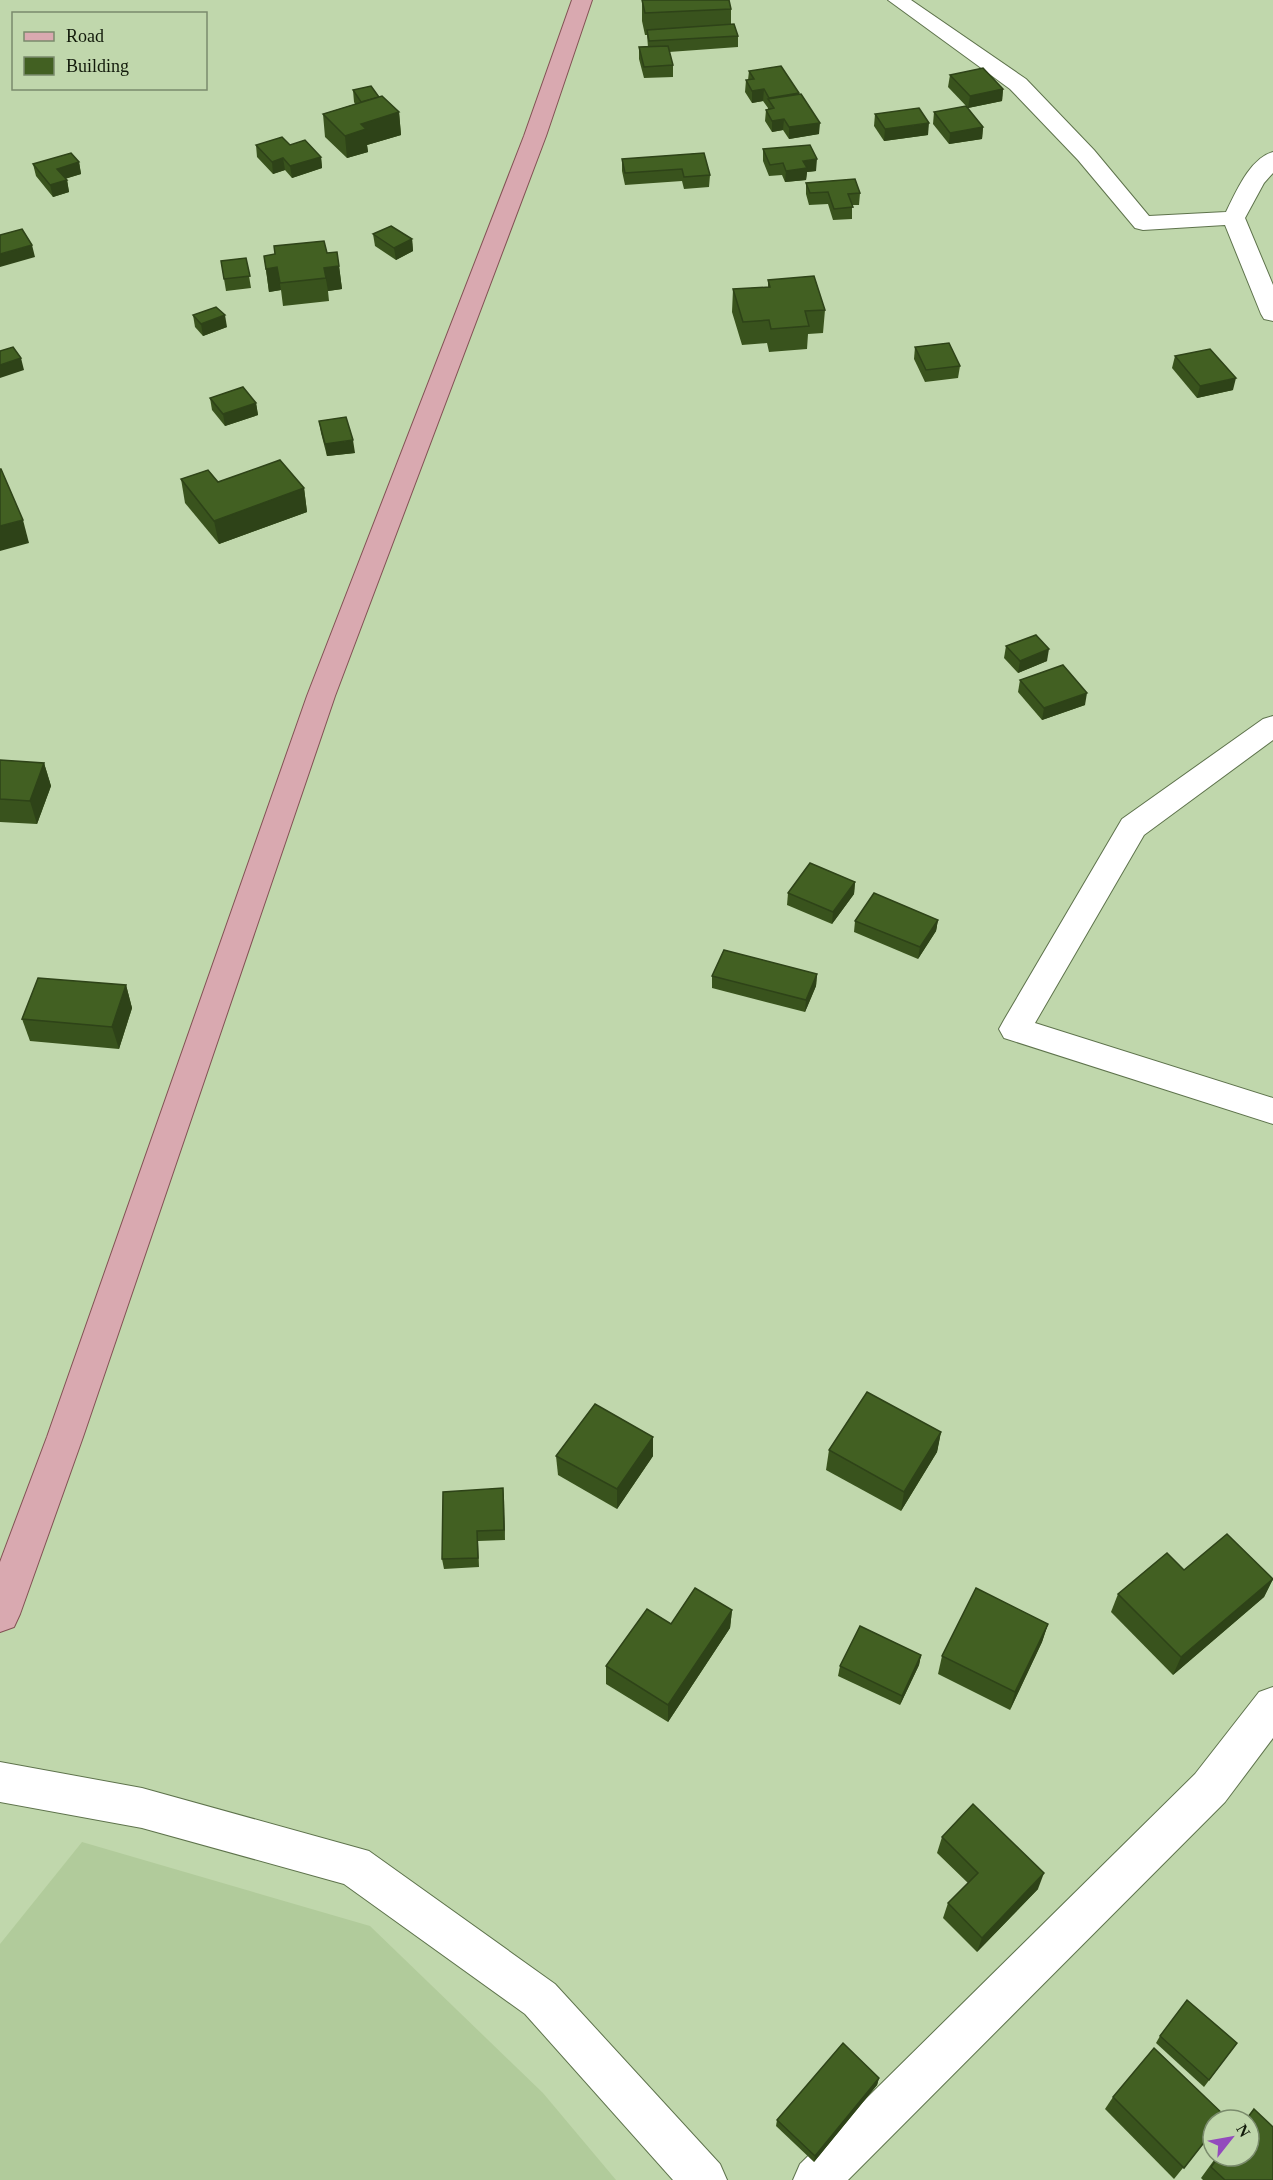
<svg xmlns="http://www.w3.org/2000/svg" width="1273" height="2180" font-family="'Times New Roman',serif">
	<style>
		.built { fill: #b1cb9b }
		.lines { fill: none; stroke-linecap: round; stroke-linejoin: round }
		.minor-casing { stroke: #5e734c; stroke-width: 2 }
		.major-casing { stroke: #825254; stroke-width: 2 }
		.minor { fill: #fff; fill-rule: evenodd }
		.major { fill: #d9a9b0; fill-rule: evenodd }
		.wall { fill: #39531d }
		.shaded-wall { fill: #2e4318 }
		.building { fill: #426022; stroke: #2e4318; stroke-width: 1.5 }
	</style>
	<rect width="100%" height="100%" fill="#c0d7ac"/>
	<!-- built -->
	<path class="built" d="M82,1842L370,1926L543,2093L616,2180H0V1944Z"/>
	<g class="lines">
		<!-- minor casing -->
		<g class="minor-casing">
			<g id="minor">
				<path d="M888,0H911L1026,79L1094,150L1149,216L1226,212C1236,192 1250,158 1273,152V173L1264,183L1245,218L1273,285V321L1264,319L1261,314L1225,225L1143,230L1135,228L1078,160L1010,89Z"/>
				<path d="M1273,716V740L1144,835L1035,1023L1273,1098V1124L1004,1038L999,1029L1004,1020L1122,819L1263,719Z"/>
				<path d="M1273,1687V1738L1225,1802L848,2180H793L800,2164L1195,1774L1259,1692Z"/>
				<path d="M0,1762L142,1788L369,1851L555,1984L720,2164L727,2180H673L525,2014L344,1884L142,1828L0,1802Z"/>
			</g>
		</g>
		<!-- major casing -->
		<g class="major-casing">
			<path id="major" d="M572,0H592L546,136L335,696L83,1437L20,1614L14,1627L0,1632V1562L47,1437L307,696L524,136Z"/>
		</g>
		<!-- minor -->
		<use href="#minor" class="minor"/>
		<!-- major -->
		<use href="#major" class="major"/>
	</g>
	<!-- wall -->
	<g class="wall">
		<path d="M642,0L731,9V25L738,36V47L669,52L673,65V77L644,78L639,59V47H648L647,35H645L642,21Z"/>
		<path d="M749,71L799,95L819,134L789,139L783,130L772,132L765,121L766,110L768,109V108L763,101L752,103L745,92L746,80H748Z"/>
		<path d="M950,75L1003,89L1002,101L968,108L948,87Z"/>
		<path d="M353,90L379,97L399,112L401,135L367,145L368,152L347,158L325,137L323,114L355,104L354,102Z"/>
		<path d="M934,112L983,127L982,139L949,144L933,124Z"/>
		<path d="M875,114L928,135L884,141L874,126Z"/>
		<path d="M256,145H290L321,157L322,168L292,178L285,170L273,174L257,157Z"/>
		<path d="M763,149L816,171L807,172L806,180L785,182L782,175L769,176L763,161Z"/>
		<path d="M704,153L710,175L709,187L684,189L682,181L625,185L622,171V159Z"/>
		<path d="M79,162L81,174L65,179L67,180L69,192L53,197L36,176L33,164Z"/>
		<path d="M806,183L860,193L859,205H852V219L833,220L828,204L809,205L806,194Z"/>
		<path d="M373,234L412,239L413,251L396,260L375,246Z"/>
		<path d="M327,253L339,266L342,289L328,291L329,301L283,306L281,290L269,292L264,256Z"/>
		<path d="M246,258L251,288L226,291L221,261Z"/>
		<path d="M768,280L825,310L823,333L808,334L807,349L769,352L767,343L742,345L732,312L733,289L768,287Z"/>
		<path d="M193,315L227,327L203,336L195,327Z"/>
		<path d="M915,347L960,366L958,378L925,382L914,359Z"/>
		<path d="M1175,356L1233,390L1197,398L1172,368Z"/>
		<path d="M210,398L256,403L258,415L225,426L212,410Z"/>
		<path d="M319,421L355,453L327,456L321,433Z"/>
		<path d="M181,479L304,488L307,512L219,544L185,503Z"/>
		<path d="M1006,646L1047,661L1018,673L1004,658Z"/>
		<path d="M1020,680L1085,705L1042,720L1018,692Z"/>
		<path d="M0,760L44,763L51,786L37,824L0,822Z"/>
		<path d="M855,882L854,894L832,924L787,905L788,893Z"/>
		<path d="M938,920L936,931L918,959L854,932L855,921Z"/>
		<path d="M817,974L816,986L805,1012L712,988V976Z"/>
		<path d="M126,985L132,1008L119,1049L30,1041L22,1019Z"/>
		<path d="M941,1432L937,1452L901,1511L826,1470L829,1450Z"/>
		<path d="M556,1456H653L617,1509L558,1475Z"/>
		<path d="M503,1488L505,1540L478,1541L479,1567L444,1569L442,1559Z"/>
		<path d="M1184,1570L1273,1579L1264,1597L1173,1675L1111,1612L1118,1594Z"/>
		<path d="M732,1610L730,1628L668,1722L606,1684V1666L671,1624Z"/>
		<path d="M1048,1624L1042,1642L1010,1710L938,1674L942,1656Z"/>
		<path d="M921,1655L919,1665L900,1705L838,1676L840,1666Z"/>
		<path d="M942,1837L1038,1889L977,1952L943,1918L948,1903L968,1883L937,1853Z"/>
		<path d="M1160,2036L1237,2043L1204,2087L1156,2043Z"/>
		<path d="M879,2078L877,2085L814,2162L776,2126L777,2120Z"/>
		<path d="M1113,2097L1213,2131L1174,2179L1105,2109Z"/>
		<path d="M1254,2109L1273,2180H1203L1201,2178L1217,2156H1249V2120H1244Z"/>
	</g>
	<!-- shaded-wall -->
	<g class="shaded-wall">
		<path d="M764,89L763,101L752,103V91Z"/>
		<path d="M1003,89L1002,101L968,108L970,96Z"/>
		<path d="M799,93L798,105L769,101V98Z"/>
		<path d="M399,112L401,135L367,145L368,152L347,158L345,136L361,124Z"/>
		<path d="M784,119L783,130L772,132V121Z"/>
		<path d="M820,123L819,134L789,139V127Z"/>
		<path d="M929,123L928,135L884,141L885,129Z"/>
		<path d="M983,127L982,139L949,144L950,133Z"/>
		<path d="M321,157L322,168L292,178L290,166Z"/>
		<path d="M283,158L285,170L273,174L272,162Z"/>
		<path d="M817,159L816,171L807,172L806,180L785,182L786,171L803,161Z"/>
		<path d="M79,162L81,174L60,180L57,169Z"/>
		<path d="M67,180L69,192L53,197L50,185Z"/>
		<path d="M412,239L413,251L396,260L394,248Z"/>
		<path d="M32,245L35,257L0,267V254Z"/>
		<path d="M339,266L342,289L328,291L324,268Z"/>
		<path d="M277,267L281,290L269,292L266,269Z"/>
		<path d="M225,315L227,327L203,336L201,324Z"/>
		<path d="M21,358L24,370L0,378V365Z"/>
		<path d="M1236,378L1233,390L1197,398L1200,386Z"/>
		<path d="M256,403L258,415L225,426L223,414Z"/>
		<path d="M353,440L355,453L327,456L325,444Z"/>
		<path d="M304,488L307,512L219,544L214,521Z"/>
		<path d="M23,520L29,543L0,551V526Z"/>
		<path d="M1049,649L1047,661L1018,673L1020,661Z"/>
		<path d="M1087,693L1085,705L1042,720L1044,708Z"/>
		<path d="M44,763L51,786L37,824L30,801Z"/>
		<path d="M855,882L854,894L832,924L833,912Z"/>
		<path d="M938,920L936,931L918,959L920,947Z"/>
		<path d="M817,974L816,986L805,1012L806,1000Z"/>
		<path d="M126,985L132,1008L119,1049L112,1027Z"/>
		<path d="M941,1432L937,1452L901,1511L904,1492Z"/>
		<path d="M653,1437V1456L617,1509V1489Z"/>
		<path d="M503,1488L504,1498L505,1540L504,1530Z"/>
		<path d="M1273,1579L1264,1597L1173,1675L1181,1657Z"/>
		<path d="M732,1610L730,1628L668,1722V1705Z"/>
		<path d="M1048,1624L1042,1642L1010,1710L1015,1692Z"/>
		<path d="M921,1655L919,1665L900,1705L902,1696Z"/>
		<path d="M1044,1873L1038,1889L977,1952L982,1938Z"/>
		<path d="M879,2078L877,2085L814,2162L815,2156Z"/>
	</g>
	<!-- building -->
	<g class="building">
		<path d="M642,0H729L731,9L645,13Z"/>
		<path d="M734,24L738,36L649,41L647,30Z"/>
		<path d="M668,46L673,65L644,67L639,47Z"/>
		<path d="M781,66L799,93L769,98L764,89L752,91L746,80L754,79L749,71Z"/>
		<path d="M983,68L1003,89L970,96L950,75Z"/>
		<path d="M371,86L379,97L361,102L353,90Z"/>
		<path d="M801,94L820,123L789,127L784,119L772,121L766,110L774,108L768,99Z"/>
		<path d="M382,96L399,112L361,124L366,129L345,136L323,114Z"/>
		<path d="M966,106L983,127L950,133L934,112Z"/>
		<path d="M919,108L929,123L885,129L875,114Z"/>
		<path d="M282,137L290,145L305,140L321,157L290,166L283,158L272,162L256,145Z"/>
		<path d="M810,145L817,159L803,161L807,168L786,171L783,163L770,165L763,149Z"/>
		<path d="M71,153L79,162L57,169L67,180L50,185L33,164Z"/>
		<path d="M704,153L710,175L684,177L682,169L625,173L622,159Z"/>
		<path d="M855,179L860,193L848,194L853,207L834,209L828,192L810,193L806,183Z"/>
		<path d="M391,226L412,239L394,248L373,234Z"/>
		<path d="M22,229L32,245L0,254V235Z"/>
		<path d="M324,241L327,253L337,252L339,266L324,268L326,278L280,283L277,267L266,269L264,256L275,254L274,246Z"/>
		<path d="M246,258L250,276L224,279L221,261Z"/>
		<path d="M814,276L825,310L805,311L809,326L771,329L769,320L743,322L733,289L770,287L768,280Z"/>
		<path d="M216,307L225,315L201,324L193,315Z"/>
		<path d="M949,343L960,366L926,370L915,347Z"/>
		<path d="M13,347L21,358L0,365V351Z"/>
		<path d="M1210,349L1236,378L1200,386L1175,356Z"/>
		<path d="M243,387L256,403L223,414L210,398Z"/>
		<path d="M346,417L353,440L325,444L319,421Z"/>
		<path d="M280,460L304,488L214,521L181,479L208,470L218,482Z"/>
		<path d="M0,469H1L23,520L0,526Z"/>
		<path d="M1036,635L1049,649L1020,661L1006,646Z"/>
		<path d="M1063,665L1087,693L1044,708L1020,680Z"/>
		<path d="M0,760L44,763L30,801L0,799Z"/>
		<path d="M810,863L855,882L833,912L788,893Z"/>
		<path d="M874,893L938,920L920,947L855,921Z"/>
		<path d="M724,950L817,974L806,1000L712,976Z"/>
		<path d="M38,978L126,985L112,1027L22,1019Z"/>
		<path d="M867,1392L941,1432L904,1492L829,1450Z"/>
		<path d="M595,1404L653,1437L617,1489L556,1456Z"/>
		<path d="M503,1488L504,1530L477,1531L478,1558L442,1559L443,1492Z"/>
		<path d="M1227,1534L1273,1579L1181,1657L1118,1594L1167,1553L1184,1570Z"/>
		<path d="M695,1588L732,1610L668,1705L606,1666L647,1609L671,1624Z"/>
		<path d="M976,1588L1048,1624L1015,1692L942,1656Z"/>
		<path d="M860,1626L921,1655L902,1696L840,1666Z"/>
		<path d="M973,1804L1044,1873L982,1938L948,1903L978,1873L942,1837Z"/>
		<path d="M1187,2000L1237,2043L1209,2080L1160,2036Z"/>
		<path d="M843,2043L879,2078L815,2156L777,2120Z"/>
		<path d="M1154,2048L1225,2116L1222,2120H1213V2131L1184,2168L1113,2097Z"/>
		<path d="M1254,2109L1273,2127V2180H1225L1211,2167L1219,2156H1249V2120H1246Z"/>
	</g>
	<!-- legend -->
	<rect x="12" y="12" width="195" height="78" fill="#c0d7ac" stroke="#7a8b6c" stroke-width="1.5"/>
	<rect x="24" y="32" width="30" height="9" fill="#d9a9b0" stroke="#7a8b6c" stroke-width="1.5"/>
	<text x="66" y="42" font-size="18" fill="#121a0b">Road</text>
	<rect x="24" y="57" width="30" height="18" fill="#426022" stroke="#7a8b6c" stroke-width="1.5"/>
	<text x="66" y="72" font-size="18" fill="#121a0b">Building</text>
	<!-- north arrow -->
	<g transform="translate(1231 2138) rotate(59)"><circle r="28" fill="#c0d7ac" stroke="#7a8b6c" stroke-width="1.5"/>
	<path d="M0-4.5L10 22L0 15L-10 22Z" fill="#934abd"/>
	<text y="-9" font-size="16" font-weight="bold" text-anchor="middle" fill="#121a0b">N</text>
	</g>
</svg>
